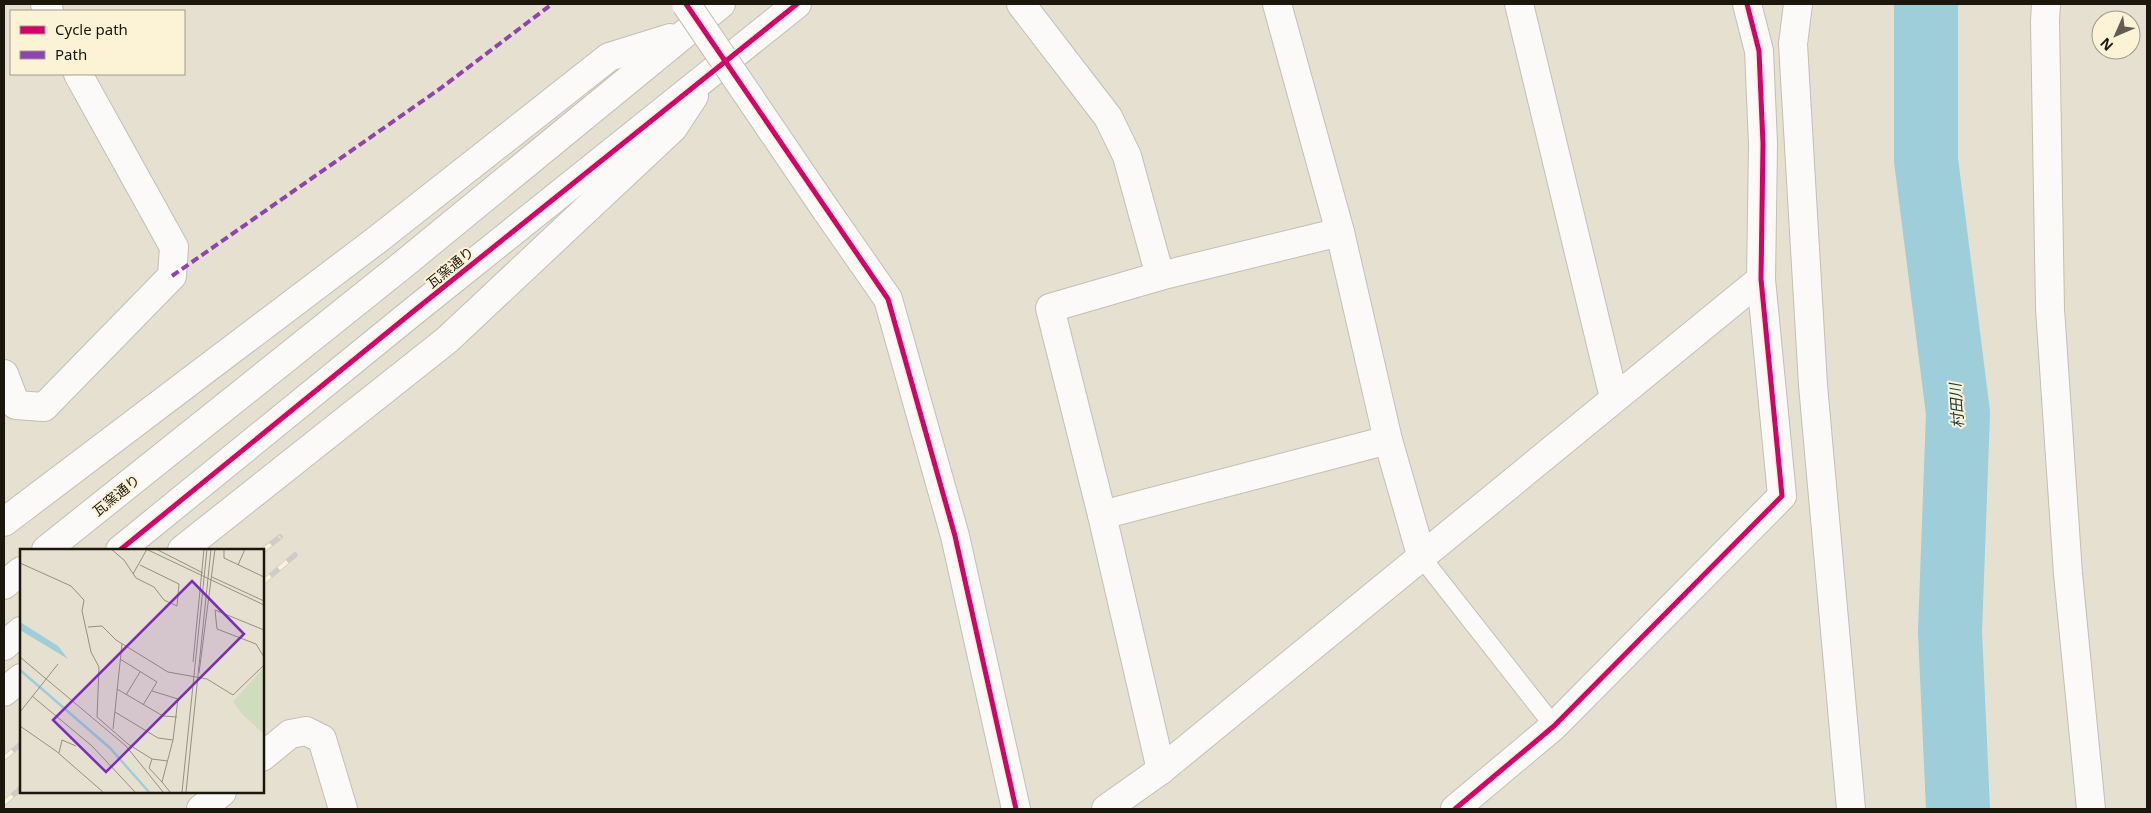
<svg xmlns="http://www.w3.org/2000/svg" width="2151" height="813" font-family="'Noto Sans','Noto Sans JP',sans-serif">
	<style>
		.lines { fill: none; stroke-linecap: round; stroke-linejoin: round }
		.river { stroke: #9dced9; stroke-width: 64 }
		.lane-casing { stroke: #c3bfb3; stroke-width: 20 }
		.street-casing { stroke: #c3bfb3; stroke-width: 30 }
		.secondary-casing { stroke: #c3bfb3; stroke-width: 30 }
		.lane { stroke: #fbfaf8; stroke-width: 18 }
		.street { stroke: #fbfaf8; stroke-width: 28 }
		.secondary { stroke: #fbfaf8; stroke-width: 28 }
		.rail-casing { stroke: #cdccc7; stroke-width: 5.5 }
		.rail { stroke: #fcf2d6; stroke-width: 4; stroke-dasharray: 11; stroke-linecap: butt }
		.street-bridge-casing { stroke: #c3bfb3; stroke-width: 30; stroke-linecap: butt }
		.street-bridge { stroke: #fbfaf8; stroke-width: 28 }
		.quiet { stroke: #8e44ad; stroke-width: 4; stroke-dasharray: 8 4; stroke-linecap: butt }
		.cycleway-casing { stroke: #fcf2d6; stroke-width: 8 }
		.cycleway { stroke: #d6006c; stroke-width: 5 }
		.labels { text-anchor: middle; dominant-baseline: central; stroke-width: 4; stroke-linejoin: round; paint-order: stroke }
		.street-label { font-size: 14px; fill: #1b170d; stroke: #fcf2d6 }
		.water-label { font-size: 15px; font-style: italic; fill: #11343e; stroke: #fcf2d6 }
		.inset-river { fill: none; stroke: #9dced9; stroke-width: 2.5 }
		.inset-road { fill: none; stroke: #959083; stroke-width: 1 }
		.view { fill: #7b2cbf; fill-opacity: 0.15; stroke: #7b2cbf; stroke-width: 2.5 }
		.inset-edge { fill: none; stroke: #1b170d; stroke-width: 2.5 }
	</style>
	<rect width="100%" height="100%" fill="#e6e0d1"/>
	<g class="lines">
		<!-- river -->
		<path class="river" d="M1926,4V160L1958,413L1950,632L1958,809"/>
		<!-- lane casing -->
		<g class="lane-casing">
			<path id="lane" d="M1422,558L1554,726"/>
		</g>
		<!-- street casing -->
		<g class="street-casing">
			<g id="street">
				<path d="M45,4L49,11"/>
				<path d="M1021,4L1108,117L1127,156L1160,276"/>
				<path d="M1277,4L1340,232L1388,440L1422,558"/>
				<path d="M1519,4L1614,398"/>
				<path d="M1798,4L1793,44L1813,385L1851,809"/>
				<path d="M2046,4L2045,21L2050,309L2068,574L2091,809"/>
				<path d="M826,210L888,299L955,536L1016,809"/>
				<path d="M4,374L16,405L44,407L172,276L174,247L78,74"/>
				<path d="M1102,515L1388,440"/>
				<path d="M262,757L290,734L306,731L322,739L343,809"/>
				<path d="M1161,770L1102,515L1050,308L1160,276L1340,232"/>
				<path d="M201,809L222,792"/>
				<path d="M1106,809L1161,770L1761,279"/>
				<path d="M1455,809L1554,726L1782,496L1761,279L1763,144L1759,51L1747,4"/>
			</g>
		</g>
		<!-- secondary casing -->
		<g class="secondary-casing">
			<g id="secondary">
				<path d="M4,522L378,239L609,57L670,38"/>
				<path d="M46,550L400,267L721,4"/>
				<path d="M120,550L415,310L797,4"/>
				<path d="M182,550L447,340L673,128L694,96"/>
				<path d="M4,585L21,571"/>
				<path d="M4,646L21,631"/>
				<path d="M4,692L21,678"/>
			</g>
		</g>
		<!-- lane -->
		<use href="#lane" class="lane"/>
		<!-- street -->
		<use href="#street" class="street"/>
		<!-- secondary -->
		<use href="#secondary" class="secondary"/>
		<!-- rail casing -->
		<g class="rail-casing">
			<g id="rail">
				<path d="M262,551L280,537"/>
				<path d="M262,583L295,555"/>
				<path d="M4,758L21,744"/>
				<path d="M4,803L21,788"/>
			</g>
		</g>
		<!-- rail -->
		<use href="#rail" class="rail"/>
		<!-- street-bridge casing -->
		<g class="street-bridge-casing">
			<path id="street-bridge" d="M686,4L826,210"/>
		</g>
		<!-- street-bridge -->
		<use href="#street-bridge" class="street-bridge"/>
		<!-- quiet -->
		<path class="quiet" d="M172,276L441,88L552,4"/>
		<!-- cycleway casing -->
		<g class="cycleway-casing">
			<g id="cycleway">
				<path d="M686,4L888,299L955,536L1016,809"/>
				<path d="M120,550L415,310L797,4"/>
				<path d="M1455,809L1554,726L1782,496L1761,279L1763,144L1759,51L1747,4"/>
			</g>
		</g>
		<!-- cycleway -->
		<use href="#cycleway" class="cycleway"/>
	</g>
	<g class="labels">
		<!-- street labels -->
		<g class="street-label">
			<text transform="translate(450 267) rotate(-39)">瓦窯通り</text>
			<text transform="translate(116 495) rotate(-39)">瓦窯通り</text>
		</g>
		<!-- water labels -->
		<g class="water-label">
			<text transform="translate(1956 406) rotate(-94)">村田川</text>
		</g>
	</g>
	<!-- overview -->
	<g transform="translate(20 549)">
		<rect width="244" height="244" fill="#e6e0d1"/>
		<path d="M244,118V185L224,167L213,153Z" fill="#cfdcbd"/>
		<path d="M0,73L38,97L48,110L0,81Z" fill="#9dced9"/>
		<path class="inset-river" d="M0,121L90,199L129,243"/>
		<path class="inset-road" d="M91,0L104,11L116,29L134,38L144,51L157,57L159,35L120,16M126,0L244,56M136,0L183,24M204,0V9L244,28M0,14L51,37L64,51L62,62L71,103L79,118L77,168L108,195L132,210L148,212M218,16L225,0M113,25L127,0M192,28L244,52M68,78L82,77L96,91L148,123L187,130L213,146L244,116M244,81L195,61L197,80L236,95L244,108M0,108L106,197L143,243M100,110L137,133L123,156M173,113L184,0M179,124L195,0M97,140L143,167L157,168M132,142L158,150L153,191L142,233L150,243M106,146L120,123M12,147L72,197L115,243M0,163L38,115M95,163L138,189L153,191M0,177L36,202L83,243M93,180L102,95M39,204L42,191L56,197M132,210L129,219L142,233M162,243L187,0M166,243L191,0"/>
		<path class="view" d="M172,32L224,85L86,223L33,171Z"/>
		<rect width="244" height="244" class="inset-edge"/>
	</g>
	<!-- border -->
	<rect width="2151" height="813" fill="none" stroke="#1b170d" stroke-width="10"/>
	<!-- legend -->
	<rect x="10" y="10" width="175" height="65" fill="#fcf2d6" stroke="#a29a86"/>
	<rect x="20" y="26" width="25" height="8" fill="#d6006c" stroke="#a29a86"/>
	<text x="55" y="35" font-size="15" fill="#1b170d">Cycle path</text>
	<rect x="20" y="51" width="25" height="8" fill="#8e44ad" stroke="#a29a86"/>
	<text x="55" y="60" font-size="15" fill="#1b170d">Path</text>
	<!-- north arrow -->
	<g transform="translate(2116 35) rotate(225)"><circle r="24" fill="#fcf2d6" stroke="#a29a86"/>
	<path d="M0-4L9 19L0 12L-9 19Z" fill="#625d52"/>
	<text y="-8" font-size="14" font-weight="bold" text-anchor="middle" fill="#1b170d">N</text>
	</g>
</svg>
